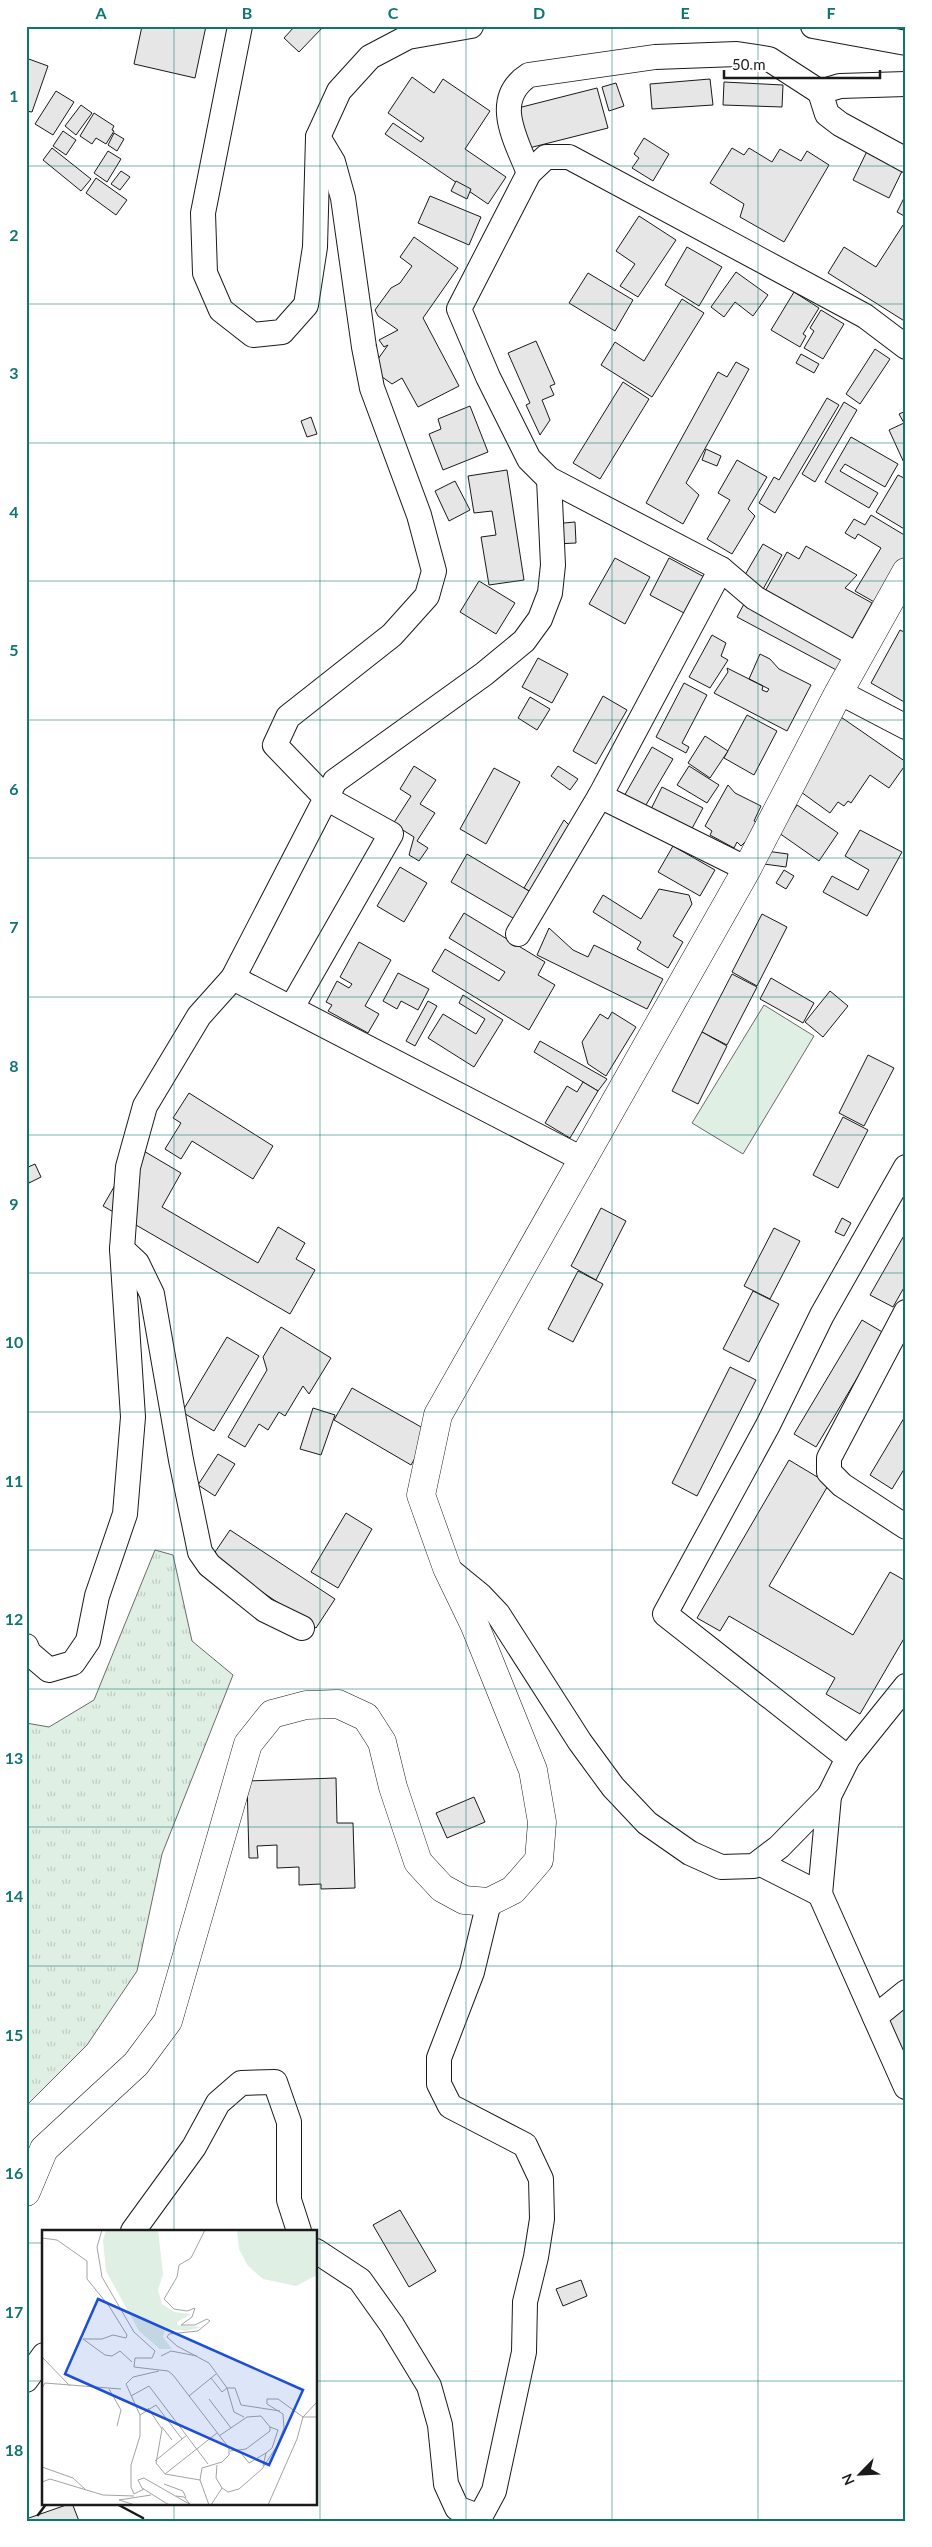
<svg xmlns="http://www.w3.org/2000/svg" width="932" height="2547" font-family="Lato,sans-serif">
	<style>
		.grass { fill: url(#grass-tufts); stroke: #6a6a6a }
		.garden { fill: #e0efe3; stroke: #6a6a6a }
		.building { fill: #e6e6e6; stroke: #1a1a1a }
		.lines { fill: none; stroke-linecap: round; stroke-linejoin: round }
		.minor-casing { stroke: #1a1a1a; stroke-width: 26 }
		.major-casing { stroke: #1a1a1a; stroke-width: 29 }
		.minor { stroke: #fff; stroke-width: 24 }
		.major { stroke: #fff; stroke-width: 28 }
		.wall { stroke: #1a1a1a; stroke-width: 2.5 }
		.grid { fill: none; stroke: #0f766e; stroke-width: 1; stroke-opacity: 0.55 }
		.inset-road { fill: none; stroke: #a3a3a3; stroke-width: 1 }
		.view { fill: #1d4ed8; fill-opacity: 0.15; stroke: #1d4ed8; stroke-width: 2.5 }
		.inset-edge { fill: none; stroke: #1a1a1a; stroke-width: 2.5 }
		.neatline { fill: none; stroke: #0f766e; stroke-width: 2 }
		.grid-label { font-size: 16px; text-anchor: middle; font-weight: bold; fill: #0f766e }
	</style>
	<defs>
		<pattern id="grass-tufts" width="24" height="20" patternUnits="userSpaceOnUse" patternTransform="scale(1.25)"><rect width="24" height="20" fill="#e0efe3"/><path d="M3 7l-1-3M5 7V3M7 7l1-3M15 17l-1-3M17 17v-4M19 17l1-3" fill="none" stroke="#c0ccc2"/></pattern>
	</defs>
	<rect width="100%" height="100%" fill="#fff"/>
	<!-- grass -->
	<path class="grass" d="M155,1550L173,1555L192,1641L233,1675L162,1854L137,1971L87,2045L26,2106V1723L49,1727L94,1700Z"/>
	<!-- garden -->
	<path class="garden" d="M764,1005L814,1036L743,1154L692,1123Z"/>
	<!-- building -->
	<g class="building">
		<path d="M142,26H206L195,78L134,64Z"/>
		<path d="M295,26H324L299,52L284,38Z"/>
		<path d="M26,58L48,66L32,112L26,111Z"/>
		<path d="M412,77L434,93L443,79L490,111L465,149L506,177L488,204L385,134L393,123L421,142L424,138L388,113Z"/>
		<path d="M710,79L713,105L652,109L650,84Z"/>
		<path d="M724,82L783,85L782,107L723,105Z"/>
		<path d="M616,83L624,106L609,111L602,87Z"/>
		<path d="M597,88L608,128L525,149L514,109Z"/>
		<path d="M56,91L74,102L53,135L35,124Z"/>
		<path d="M81,105L92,113L76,135L65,126Z"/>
		<path d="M94,113L114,126L112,130L114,131L106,144L96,138L92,144L80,136Z"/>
		<path d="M63,131L76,140L66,155L53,146Z"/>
		<path d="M114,133L124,139L117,151L108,145Z"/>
		<path d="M644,138L669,154L653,181L632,168L639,158L634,154Z"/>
		<path d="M869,147L905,165L889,198L853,180Z"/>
		<path d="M52,148L91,179L81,191L43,160Z"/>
		<path d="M732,148L744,155L749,148L772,162L780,149L801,161L807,151L829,165L784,242L740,217L744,204L710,183Z"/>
		<path d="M108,151L121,159L107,182L94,173Z"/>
		<path d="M121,171L130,177L120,190L111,184Z"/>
		<path d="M96,178L127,200L116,215L86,193Z"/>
		<path d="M456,181L471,189L467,199L451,191Z"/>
		<path d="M906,194V217L897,212Z"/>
		<path d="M430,196L481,217L469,245L418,223Z"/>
		<path d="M639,216L676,240L638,297L620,286L635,264L616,251Z"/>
		<path d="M903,225L906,227V322L828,273L844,247L876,267Z"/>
		<path d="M414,237L458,268L423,318L459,386L418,407L402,378L392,384L378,374L373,366L388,345L384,347L379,340L398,330L378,316L375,310L391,288L400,283L412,266L400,257Z"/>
		<path d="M687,247L722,267L699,306L665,285Z"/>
		<path d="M736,272L768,295L753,316L735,302L724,317L711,307Z"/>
		<path d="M588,273L633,300L615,331L569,303Z"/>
		<path d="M794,292L819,308L803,334L806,336L800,347L771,330Z"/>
		<path d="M682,299L704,313L652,397L601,365L615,342L644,361Z"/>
		<path d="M821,310L844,324L823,359L804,348L814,331L810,328Z"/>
		<path d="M536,341L555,384L550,386L554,395L542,400L550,420L540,435L526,405L530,403L508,353Z"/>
		<path d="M875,349L890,359L860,404L846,394Z"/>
		<path d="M801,354L819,364L814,373L796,363Z"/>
		<path d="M736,362L749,369L686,483L699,495L683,524L646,503L718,372L727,377Z"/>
		<path d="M623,382L649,399L600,479L573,463Z"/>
		<path d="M827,398L839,405L775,513L759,503L774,477L779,480Z"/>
		<path d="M844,402L857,410L815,482L802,474Z"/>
		<path d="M470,406L488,452L443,470L429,434L441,429L438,419Z"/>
		<path d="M906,411V464L905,465L889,430L904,423L899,414Z"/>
		<path d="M311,417L317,434L307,437L301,421Z"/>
		<path d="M851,437L898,464L885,487L845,464L840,471L878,493L869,508L825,482Z"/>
		<path d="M706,449L721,456L717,466L702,460Z"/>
		<path d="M737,460L767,477L748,509L755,516L732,554L707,539L730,500L718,493Z"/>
		<path d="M507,470L524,580L489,585L481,537L496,535L492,511L474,513L468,476Z"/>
		<path d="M898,475L906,479V530L876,512Z"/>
		<path d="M455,481L470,510L449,521L435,491Z"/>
		<path d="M871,515L906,536V553L876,603L855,591L881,548L858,534L855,539L845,533L854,519L865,525Z"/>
		<path d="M575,522L576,543L555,544L553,524Z"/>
		<path d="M763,544L782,555L762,591L742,580Z"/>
		<path d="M806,546L857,575L845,588L872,603L849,644L763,595L787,552L799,559Z"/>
		<path d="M615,558L650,577L625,624L589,604Z"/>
		<path d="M669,558L708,579L697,599H691L684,613L650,595Z"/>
		<path d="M479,581L515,603L496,634L460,612Z"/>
		<path d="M745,602L850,658L842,673L737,617Z"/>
		<path d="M900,630L906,633V703L871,683Z"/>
		<path d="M712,635L726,643L721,656L728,660L710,688L689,677Z"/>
		<path d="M760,654L770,659L779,669L811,685L787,731L714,693L728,672L727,668L763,686L762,690L767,692L769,689L749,679Z"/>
		<path d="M538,658L568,674L552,703L522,687Z"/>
		<path d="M684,683L707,695L682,743L689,747L686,753L656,737Z"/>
		<path d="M603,696L627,710L596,764L573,751Z"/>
		<path d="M530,697L550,709L537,730L518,718Z"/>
		<path d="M747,715L777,731L754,775L724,758Z"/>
		<path d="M838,715L906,762V764L889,788L870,775L851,803L848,801L844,806L838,802L830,813L790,784Z"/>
		<path d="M705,736L728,751L710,778L688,763Z"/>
		<path d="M652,747L673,759L643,810L623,798Z"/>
		<path d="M414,766L436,780L420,804L435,813L417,841L428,848L419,861L409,855L414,837L393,824L411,796L400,789Z"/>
		<path d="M558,766L578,779L570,790L551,776Z"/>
		<path d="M689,766L719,785L707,803L677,785Z"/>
		<path d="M494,768L520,782L486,844L460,829Z"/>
		<path d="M728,785L735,793L761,806L754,821L760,824L751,843L746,841L741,846L737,842L734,848L710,835L712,831L705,826Z"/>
		<path d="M662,787L703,808L689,834L649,813Z"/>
		<path d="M797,805L838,833L819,861L779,833Z"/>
		<path d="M564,820L573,829L534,894L524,888Z"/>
		<path d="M860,830L902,852L867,916L823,892L832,876L858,890L869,870L845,856Z"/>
		<path d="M673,846L715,870L700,896L658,872Z"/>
		<path d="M766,851L788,854L786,867L764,864Z"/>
		<path d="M467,854L534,894L518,921L451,882Z"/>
		<path d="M400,867L427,883L404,922L377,906Z"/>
		<path d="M784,870L794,876L786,889L776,883Z"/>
		<path d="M659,889L689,895L692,904L673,936L683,942L668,968L637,949L641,942L593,912L603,895L641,919Z"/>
		<path d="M464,913L545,962L538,975L555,985L529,1030L432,971L445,949L499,981L505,972L449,938Z"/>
		<path d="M762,914L787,927L757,986L732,972Z"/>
		<path d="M549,928L573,950L588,957L594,945L663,979L647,1009L537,955Z"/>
		<path d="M359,942L391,960L365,1006L379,1014L368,1033L328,1011L332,1005L326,1002L337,981L349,988L352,984L340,977Z"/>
		<path d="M398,973L429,989L418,1010L401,1001L397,1009L383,1001Z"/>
		<path d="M732,974L757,987L727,1045L702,1032Z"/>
		<path d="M771,978L814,1003L803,1023L760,999Z"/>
		<path d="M830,991L848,1006L823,1037L805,1022Z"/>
		<path d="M463,995L503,1020L474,1067L428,1038L443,1014L476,1034L485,1019L459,1003Z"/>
		<path d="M428,1001L437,1006L415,1046L406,1041Z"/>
		<path d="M612,1012L636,1027L606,1076L588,1064L582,1042L600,1014L608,1019Z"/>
		<path d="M702,1032L727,1046L698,1104L672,1091Z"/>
		<path d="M540,1041L607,1079L598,1091L534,1052Z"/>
		<path d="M868,1055L894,1068L864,1126L839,1113Z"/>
		<path d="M583,1082L598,1091L570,1138L545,1123L567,1086L577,1092Z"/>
		<path d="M189,1093L273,1146L253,1179L192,1141L181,1159L165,1149L181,1123L173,1118Z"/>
		<path d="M843,1117L868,1130L838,1188L813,1175Z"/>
		<path d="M137,1147L181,1173L162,1207L258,1263L278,1227L305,1243L296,1259L315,1270L290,1314L103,1206Z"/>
		<path d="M35,1164L41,1177L29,1183L26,1168Z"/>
		<path d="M601,1208L626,1221L596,1280L571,1266Z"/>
		<path d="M842,1218L851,1223L844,1236L835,1232Z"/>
		<path d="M774,1228L800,1241L770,1299L744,1286Z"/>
		<path d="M906,1232V1284L893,1307L870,1295Z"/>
		<path d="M578,1271L603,1284L573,1342L548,1329Z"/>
		<path d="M753,1291L779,1304L749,1362L723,1349Z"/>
		<path d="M862,1320L884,1333L816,1447L794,1434Z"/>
		<path d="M281,1327L331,1358L309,1394L303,1386L285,1416L279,1412L268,1430L259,1424L245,1447L228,1437L267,1370L263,1357Z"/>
		<path d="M227,1337L259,1356L214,1431L182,1412Z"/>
		<path d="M730,1367L756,1380L697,1496L672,1483Z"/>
		<path d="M352,1388L430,1432L411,1465L334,1420Z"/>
		<path d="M313,1408L335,1415L321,1455L300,1449Z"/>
		<path d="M904,1418L906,1466L892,1489L870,1475Z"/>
		<path d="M218,1454L235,1464L215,1496L198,1485Z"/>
		<path d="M789,1460L829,1484L769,1586L853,1635L890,1572L906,1581V1635L860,1714L826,1694L835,1678L729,1616L720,1631L697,1618Z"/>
		<path d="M346,1513L372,1529L338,1588L311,1572Z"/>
		<path d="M230,1530L335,1599L316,1628L211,1558Z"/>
		<path d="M336,1778L337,1823H353L355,1888L321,1889V1884L299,1885V1867L277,1868V1845L257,1846L258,1858H249L247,1781Z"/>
		<path d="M474,1797L485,1822L447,1838L436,1813Z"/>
		<path d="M906,2009V2053L902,2055L885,2018Z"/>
		<path d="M400,2210L436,2271L409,2287L373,2225Z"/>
		<path d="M581,2280L587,2296L563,2306L556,2289Z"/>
		<path d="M72,2503L79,2521H26V2519Z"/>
	</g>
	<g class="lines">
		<!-- minor casing -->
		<g class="minor-casing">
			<g id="minor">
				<path d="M240,26L203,213L205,273L221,310L253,335L282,332L306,305L315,247L318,137L339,91L370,57L408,37L471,26"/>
				<path d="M813,26L906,43"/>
				<path d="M906,84L840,86L820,92L827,114L840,124L906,160"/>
				<path d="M529,173C516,140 491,99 529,75L655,57L737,54L769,59L820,92"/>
				<path d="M859,656L755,598L721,569L549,479L529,459L488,377L459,309L529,173L546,157H569L865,316L906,347"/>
				<path d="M839,692L906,727"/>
				<path d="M600,796L747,869"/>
				<path d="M518,934L600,796L721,569"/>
				<path d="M233,978L584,1160"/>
				<path d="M292,1007L391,834L326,798L335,781L484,674L524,641L540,619L550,593L553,565L549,479"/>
				<path d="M122,1249L137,1263L152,1294L181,1460L200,1552L209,1565L265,1610L302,1628"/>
				<path d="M906,1312L829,1458V1472L842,1485L906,1527"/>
				<path d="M447,1568L480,1595L498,1614L580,1742L613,1787L647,1823L690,1853L721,1867L754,1866L779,1847L829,1796L848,1758L906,1686"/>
				<path d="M26,1646L29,1653L49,1670L73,1663L88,1641L97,1596L125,1514L133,1417L122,1249L128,1167L145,1106L199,1016L233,978L326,798L275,745L288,717L392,635L427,596L434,571L419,515L372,388L364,347L343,198L333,162L318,137"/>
				<path d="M848,1758L665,1614L768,1425L822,1315L906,1167"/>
				<path d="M759,1863L820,1894L829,1796"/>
				<path d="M820,1894L906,2087"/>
				<path d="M875,2017L906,1992"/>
				<path d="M133,2231L194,2147L218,2103L241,2083L275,2082L289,2122V2200L299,2231"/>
				<path d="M316,2251L360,2280L392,2325L429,2386L440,2425L446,2484L457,2508L480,2517L494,2491L524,2352L525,2302L536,2257L542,2219L541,2179L525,2145L450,2106L439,2084V2058L472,1972L489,1902"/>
				<path d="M26,2380L44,2355"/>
			</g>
		</g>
		<!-- major casing -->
		<g class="major-casing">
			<path id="major" d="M26,2192L44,2149L136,2064L168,2021L248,1744L272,1714L306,1705L338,1704L366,1717L382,1742L393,1787L418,1862L442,1888L464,1900L489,1902L513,1890L539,1860L542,1822L533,1770L475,1626L447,1568L421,1495L438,1415L747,869L839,692L906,572"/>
		</g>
		<!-- minor -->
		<use href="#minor" class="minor"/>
		<!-- major -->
		<use href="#major" class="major"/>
		<!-- wall -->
		<g class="wall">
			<path d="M115,2503L143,2518V2521"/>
			<path d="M38,2515L47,2503"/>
		</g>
	</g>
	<!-- grid -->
	<path class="grid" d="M174,26V2231M320,26V2521M466,26V2521M612,26V2521M758,26V2521M26,166H906M26,304H906M26,443H906M26,581H906M26,720H906M26,858H906M26,997H906M26,1135H906M26,1273H906M26,1412H906M26,1550H906M26,1689H906M26,1827H906M26,1966H906M26,2104H906M26,2243H44M316,2243H906M26,2381H44M316,2381H906M174,2503V2521"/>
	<!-- overview -->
	<g transform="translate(42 2230)">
		<rect width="275" height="275" fill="#fff"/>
		<path d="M64,0H116L121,44L116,60L120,74L132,82L149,84L135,92V95L160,97L144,101L123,99L121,107L130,119H118L97,101L64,41L61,10Z" fill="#e0efe3"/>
		<path d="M195,0H275V45L254,56L221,49L206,36L197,19Z" fill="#e0efe3"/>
		<path class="inset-road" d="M60,0L55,17L60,47L92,102L113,121L110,128H93L92,137L126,141L131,145L187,218V225L180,232L160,238L158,250L167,275M163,0L149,28L137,35L135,47L122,69L132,79L145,81L153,78L150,87L139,95H153L165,89L168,91L156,101L127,104L125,107L135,116L167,133L185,158H193L199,175L238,181M0,8L15,10L45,31V49L67,76L85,105L84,108L71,105L60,109H41L63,125L70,126L78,121L90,132M119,126L129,121L155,126M0,127L28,156M169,148L180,162L185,158L192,182L202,187M0,158L3,153L79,159M67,159L79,180L75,196M89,166L107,156L166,234M147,166L174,144M167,169L189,198M106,178L120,199L114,233L123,244L158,250M98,185L114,175L140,209M120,197L130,210M177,206L205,187L219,186L228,197V201L204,219L188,221M198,222L207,233L224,223L221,236M224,223L230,218L236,200L228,197M113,231L145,205M175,235L174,248L180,258L186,262L197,259L220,239L235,216L242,198L241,184L225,174V169H236L261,187L275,172M0,237L31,248L44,260M123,244L175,203M0,252L8,249L61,265L92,266M122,254L141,261L144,268M102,259L92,264L89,257V235L98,206V185L84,154L91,147L117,141M134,266L142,267L148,274M93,275L77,270L109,265M127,275L100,258L96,250L102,248L149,275M169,275L180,258M226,275L255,209L261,187H275"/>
		<path class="view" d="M56,69L261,160L227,235L23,144Z"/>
		<rect width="275" height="275" class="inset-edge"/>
	</g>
	<!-- border -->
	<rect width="932" height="2547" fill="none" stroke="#ffffff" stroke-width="55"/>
	<!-- north arrow -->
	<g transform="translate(860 2474) rotate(246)" stroke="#ffffff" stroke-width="4" paint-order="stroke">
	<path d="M0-4L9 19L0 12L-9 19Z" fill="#1a1a1a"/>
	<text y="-8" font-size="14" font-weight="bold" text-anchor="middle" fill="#1a1a1a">N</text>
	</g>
	<!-- scale -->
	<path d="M724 70v8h156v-8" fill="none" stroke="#1a1a1a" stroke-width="2.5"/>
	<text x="732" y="70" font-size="15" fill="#1a1a1a" stroke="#ffffff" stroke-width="4" paint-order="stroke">50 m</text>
	<rect x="28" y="28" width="876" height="2492" class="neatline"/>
	<g class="grid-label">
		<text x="101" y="19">A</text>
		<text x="247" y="19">B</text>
		<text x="393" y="19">C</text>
		<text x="539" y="19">D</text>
		<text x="685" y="19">E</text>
		<text x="831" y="19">F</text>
		<text x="14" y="102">1</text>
		<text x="14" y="241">2</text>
		<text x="14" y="379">3</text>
		<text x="14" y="518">4</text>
		<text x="14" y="656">5</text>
		<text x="14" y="795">6</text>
		<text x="14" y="933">7</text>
		<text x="14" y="1072">8</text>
		<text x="14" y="1210">9</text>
		<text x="14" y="1348">10</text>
		<text x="14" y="1487">11</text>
		<text x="14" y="1625">12</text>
		<text x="14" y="1764">13</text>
		<text x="14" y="1902">14</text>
		<text x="14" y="2041">15</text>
		<text x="14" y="2179">16</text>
		<text x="14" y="2318">17</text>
		<text x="14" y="2456">18</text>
	</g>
</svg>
